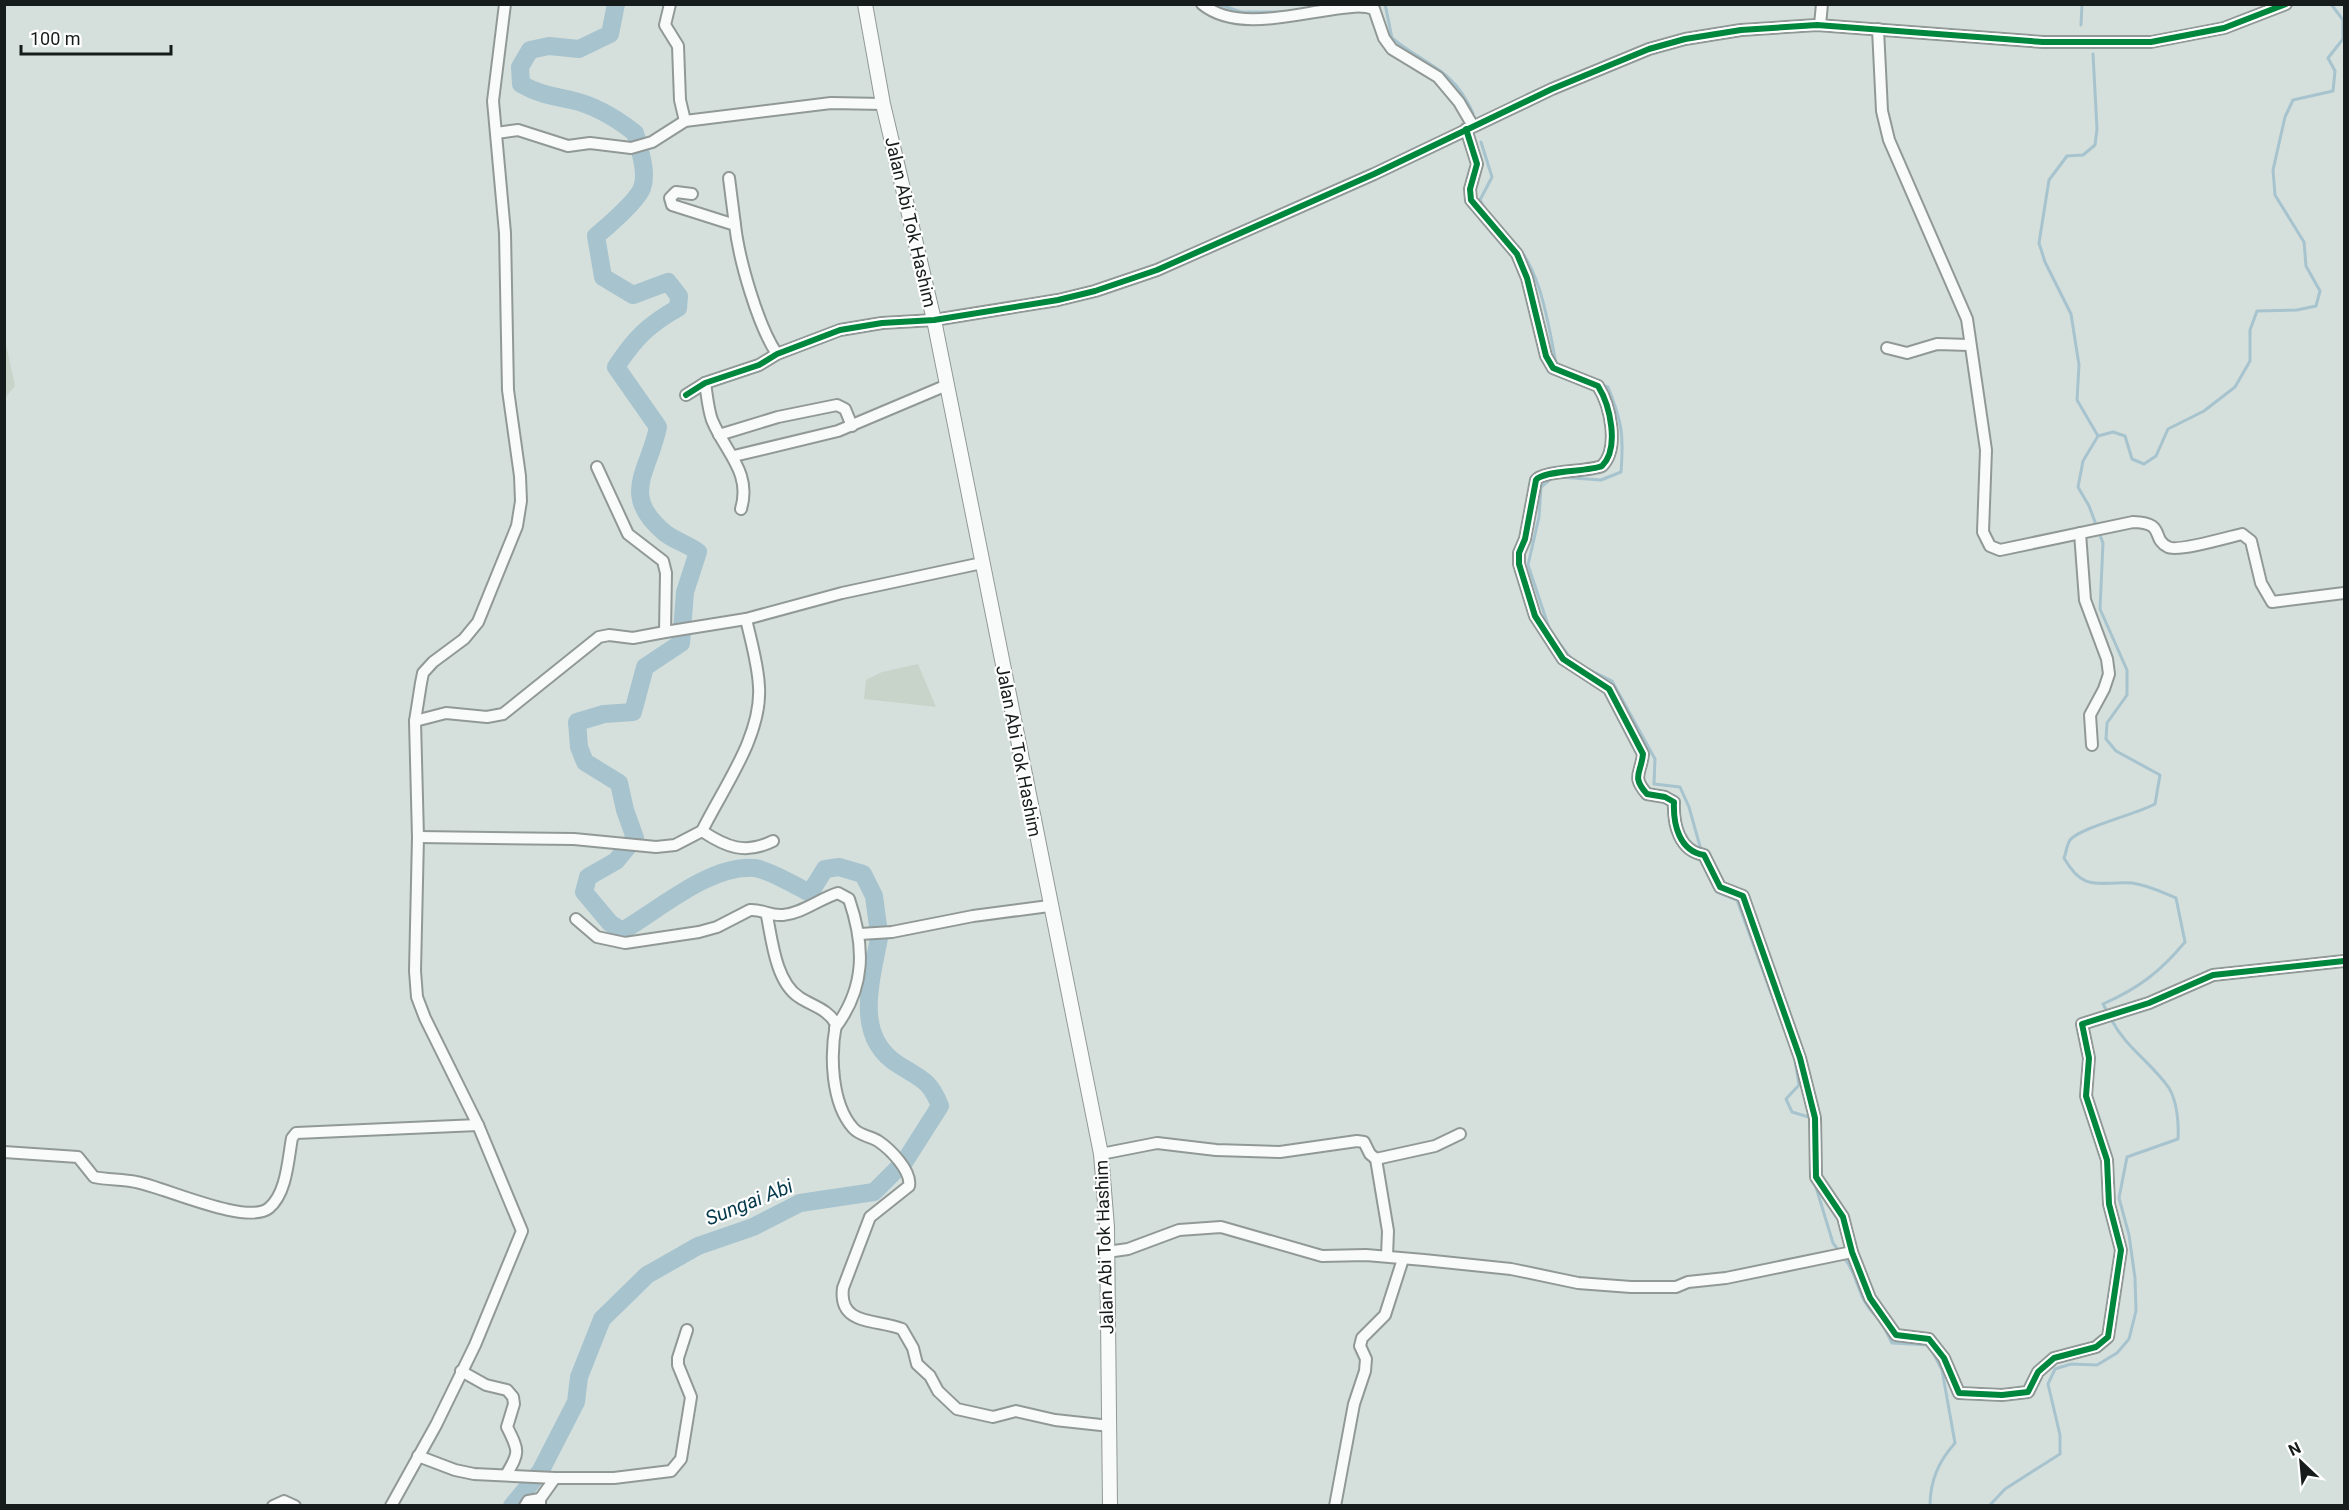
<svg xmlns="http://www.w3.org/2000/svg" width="2349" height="1510" font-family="Roboto,sans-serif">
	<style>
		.green { fill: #c8d4c9 }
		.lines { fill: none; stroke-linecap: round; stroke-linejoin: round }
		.stream { stroke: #a7c3ce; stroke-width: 3 }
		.river { stroke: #a7c3ce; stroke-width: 18 }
		.minor-casing { stroke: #919997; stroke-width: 14 }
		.major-casing { stroke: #919997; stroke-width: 16 }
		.minor { stroke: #f9fafa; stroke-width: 10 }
		.major { stroke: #f9fafa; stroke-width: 14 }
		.cycleway-casing { stroke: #fff; stroke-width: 10 }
		.cycleway { stroke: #00873e; stroke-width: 6 }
		.labels { text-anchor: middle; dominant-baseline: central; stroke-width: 4.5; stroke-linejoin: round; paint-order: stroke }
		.street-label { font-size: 18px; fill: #151c1b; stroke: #fff }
		.water-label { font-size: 20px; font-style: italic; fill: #053a4c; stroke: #fff }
	</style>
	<rect width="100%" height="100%" fill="#d5e0dd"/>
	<!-- green -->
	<g class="green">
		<path d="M5,339L15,386L5,398H4Z"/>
		<path d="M918,664L936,707L864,699L866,680L882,672Z"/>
	</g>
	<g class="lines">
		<!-- stream -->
		<g class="stream">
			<path d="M1218,4L1241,12H1284"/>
			<path d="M1385,4L1392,38C1427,67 1452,67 1473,113"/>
			<path d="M2081,25L2082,4"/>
			<path d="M2093,54L2097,129L2095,145L2083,155L2067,156L2049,180L2039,243L2045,262L2071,314L2079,365L2077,400L2098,436"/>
			<path d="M1481,142L1492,177L1480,200L1485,209"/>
			<path d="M1511,239C1541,268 1548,323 1556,363"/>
			<path d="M1553,477L1541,487L1539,517L1528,565L1550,631L1572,660"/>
			<path d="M1559,477L1601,480L1621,472C1624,435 1622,422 1608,387L1601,385"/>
			<path d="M1588,669L1612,681L1655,759L1654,784L1680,787L1689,807L1701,850"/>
			<path d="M1706,871L1717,892L1737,900L1779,1015"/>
			<path d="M2108,1013L2103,1004C2139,988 2160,972 2185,942L2176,898C2162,892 2148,885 2132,883C2098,881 2084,893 2064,858C2066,853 2067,844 2070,840C2079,828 2137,814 2155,804L2160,775L2116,751L2106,739L2107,723L2127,695V670L2100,609L2103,543L2089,506L2078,487L2083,461L2098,436L2113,432L2125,436L2132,459L2144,464L2156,456L2168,429L2204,411L2235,387L2250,361V330L2257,311L2297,310L2316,306L2320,291L2306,266L2304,242L2275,195L2273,170L2285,117L2293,100L2333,91L2335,71L2328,58L2343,39V20L2331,4"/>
			<path d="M1795,1060L1799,1085L1786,1099L1792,1112L1812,1118"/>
			<path d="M1815,1184L1833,1243L1839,1251"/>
			<path d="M1843,1256C1860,1277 1856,1298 1877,1317"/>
			<path d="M1884,1327L1892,1343L1929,1345L1942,1370L1955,1443C1939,1461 1930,1480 1930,1506"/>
			<path d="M1989,1506L2005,1489L2060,1454V1435L2048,1384L2055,1369L2071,1364L2097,1365L2117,1353L2129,1339L2136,1311L2135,1278L2129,1235L2119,1198L2127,1157L2178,1139C2179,1124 2177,1101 2169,1088C2151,1062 2126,1048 2111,1019"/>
		</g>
		<!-- river -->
		<g class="river">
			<path d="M616,4L610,34L579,49L549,46L530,50L520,67L521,84C538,94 552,96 571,100C594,105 616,118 635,133C639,148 648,172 642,188C637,201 607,227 596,236L603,277L633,295L668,282L679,296L678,308C648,325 635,338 616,367L658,427C649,472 619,495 665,533C675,541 688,544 698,552L685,592L681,643L645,667L633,712L604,714L577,722L579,747L585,762L619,783L625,810L635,838L616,861L588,877L584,892L610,923L622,931C659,910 710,864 755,868C769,870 796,886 810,893L825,869L839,867L863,874L874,896L878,926"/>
			<path d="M512,1506L540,1472L576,1402L579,1377L602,1319L647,1275L698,1246L753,1227L800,1203L874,1192L905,1161L940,1106C930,1080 921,1079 899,1065C853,1037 871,982 879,938"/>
		</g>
		<!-- minor casing -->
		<g class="minor-casing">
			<g id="minor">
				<path d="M670,4L665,25L678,46L680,100L685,121"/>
				<path d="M1202,4C1235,31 1291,15 1328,10C1343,8 1360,4 1374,9L1384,38L1392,49L1438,77L1459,102L1473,126"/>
				<path d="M1820,25L1822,4"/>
				<path d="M1878,29L1882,111L1889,140L1967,319L1986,450L1983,532L1990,546L2000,550L2133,522C2167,523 2150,538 2168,547C2178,552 2229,537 2242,534L2251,541L2261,583L2272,602L2344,593"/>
				<path d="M1466,129L1477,164L1470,189L1471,200L1517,254L1527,278L1546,356L1553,368L1598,386C1610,405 1620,448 1602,466C1588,472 1543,470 1536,480L1525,539L1519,553V564L1535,616L1563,659L1609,689L1643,754C1641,774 1631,776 1647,794L1665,797L1674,802C1673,824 1679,851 1704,855L1720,887L1743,896L1800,1058L1815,1118L1816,1177L1843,1217L1852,1252L1870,1298L1896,1335L1929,1339L1944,1358L1959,1393L2002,1395L2028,1392L2038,1372L2054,1358L2096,1347L2108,1337L2121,1250L2109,1204L2107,1160L2086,1096L2089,1058L2082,1024L2149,1003L2213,975L2344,961"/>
				<path d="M496,133L518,130L568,146L590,143L631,148L652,142L685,121L831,103L883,104"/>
				<path d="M729,178L735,225"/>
				<path d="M692,194L676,192L670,198L672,205L735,225C739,260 758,326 777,354"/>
				<path d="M1887,348L1907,353L1937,344L1969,345"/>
				<path d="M705,383C707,395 708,409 712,420C725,452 752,472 741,509"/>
				<path d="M686,395L705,383L759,365L777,354L840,330L882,323L934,320L1058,300L1095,291L1157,270L1374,174L1552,89L1649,49L1685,39L1741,30L1817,25L2043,42H2151L2224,28L2286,4"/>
				<path d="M719,435L778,417L837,405L845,409L852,426"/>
				<path d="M734,456L838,431L947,385"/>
				<path d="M597,467L628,534L663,561L666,573L665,632L746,619L842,593L982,563"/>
				<path d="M2080,533L2085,600L2107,659L2109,674L2104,689L2090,715L2092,745"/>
				<path d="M415,721L446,713L487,717L503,714L599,637L609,635L633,638L665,632"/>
				<path d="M702,831C726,847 745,855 773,841"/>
				<path d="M418,837L574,839L656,847L675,845L702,831C723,788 762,736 759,687C758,664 751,641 746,619"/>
				<path d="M767,916C772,941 776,982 799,997C812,1006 828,1009 836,1024C830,1055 831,1103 853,1128C860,1136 870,1136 878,1141C890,1149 912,1171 909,1186L870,1217L843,1288C838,1326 877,1319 902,1329L913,1348L917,1364L930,1376L938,1391L957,1409L993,1417L1016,1411L1055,1420L1110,1426"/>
				<path d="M576,919L597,937L625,943L699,932L717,927L750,910C762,909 769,916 783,915C803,913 819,899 838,893L849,899C865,946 866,987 835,1028"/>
				<path d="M860,934L892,932L973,916L1049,906"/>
				<path d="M4,1152L78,1157L94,1177C108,1180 122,1179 136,1182C164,1187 247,1226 269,1208C287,1193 288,1159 292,1138L296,1133L478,1125"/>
				<path d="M1101,1154L1157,1143L1216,1150L1280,1152L1357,1141L1364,1142L1370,1154L1376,1159"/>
				<path d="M1107,1252L1128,1249L1179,1230L1221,1227L1322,1256L1366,1255L1424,1260L1511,1269L1578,1283L1631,1287H1676L1688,1282L1726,1278L1852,1252"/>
				<path d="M1387,1256L1388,1231L1376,1159L1435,1146L1460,1134"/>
				<path d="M461,1371L486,1385L507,1390L513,1397L514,1404L507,1427C519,1451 520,1452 506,1475"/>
				<path d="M418,1456L455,1470L474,1474L555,1478"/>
				<path d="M273,1506L284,1501L295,1506"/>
				<path d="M391,1506L436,1425L475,1345L522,1231L478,1125L425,1018L417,997L415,971L418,837L415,721L421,683L423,673L433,662L464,639L478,622L517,526L521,501L520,476L508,390L505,233L493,101L505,4"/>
				<path d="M525,1506L528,1501L540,1499"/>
				<path d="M540,1506V1499L555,1478H614L671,1471L681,1459L691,1397L678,1365V1358L687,1330"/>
				<path d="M1335,1506L1354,1404L1365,1371L1366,1359L1360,1346L1362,1338L1385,1315L1403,1259"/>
			</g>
		</g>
		<!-- major casing -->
		<g class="major-casing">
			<path id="major" d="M865,4L883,104L934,320L1101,1154L1107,1227L1110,1506"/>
		</g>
		<!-- minor -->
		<use href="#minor" class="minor"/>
		<!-- major -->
		<use href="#major" class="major"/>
		<!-- cycleway casing -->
		<g class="cycleway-casing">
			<g id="cycleway">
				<path d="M1466,129L1477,164L1470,189L1471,200L1517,254L1527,278L1546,356L1553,368L1598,386C1610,405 1620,448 1602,466C1588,472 1543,470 1536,480L1525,539L1519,553V564L1535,616L1563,659L1609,689L1643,754C1641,774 1631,776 1647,794L1665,797L1674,802C1673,824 1679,851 1704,855L1720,887L1743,896L1800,1058L1815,1118L1816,1177L1843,1217L1852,1252L1870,1298L1896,1335L1929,1339L1944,1358L1959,1393L2002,1395L2028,1392L2038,1372L2054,1358L2096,1347L2108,1337L2121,1250L2109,1204L2107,1160L2086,1096L2089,1058L2082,1024L2149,1003L2213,975L2344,961"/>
				<path d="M686,395L705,383L759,365L777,354L840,330L882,323L934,320L1058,300L1095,291L1157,270L1374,174L1552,89L1649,49L1685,39L1741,30L1817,25L2043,42H2151L2224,28L2286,4"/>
			</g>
		</g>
		<!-- cycleway -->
		<use href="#cycleway" class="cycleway"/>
	</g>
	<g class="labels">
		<!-- street labels -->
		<g class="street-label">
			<text transform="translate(911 222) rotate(77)">Jalan Abi Tok Hashim</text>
			<text transform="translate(1019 751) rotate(79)">Jalan Abi Tok Hashim</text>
			<text transform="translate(1104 1247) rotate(-92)">Jalan Abi Tok Hashim</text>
		</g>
		<!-- water labels -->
		<g class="water-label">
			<text transform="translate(749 1202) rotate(-22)">Sungai Abi</text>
		</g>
	</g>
	<!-- border -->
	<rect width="2349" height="1510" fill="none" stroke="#151c1b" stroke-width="12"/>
	<!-- north arrow -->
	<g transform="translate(2301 1462) rotate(334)" stroke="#ffffff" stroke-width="4.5" paint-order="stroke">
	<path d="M0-4.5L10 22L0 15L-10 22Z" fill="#151c1b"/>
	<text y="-9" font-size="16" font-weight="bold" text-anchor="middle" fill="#151c1b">N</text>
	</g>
	<!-- scale -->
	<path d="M21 45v9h150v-9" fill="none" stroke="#151c1b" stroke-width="3"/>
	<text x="30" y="45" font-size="18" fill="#151c1b" stroke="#ffffff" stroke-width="4.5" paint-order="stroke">100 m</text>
</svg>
